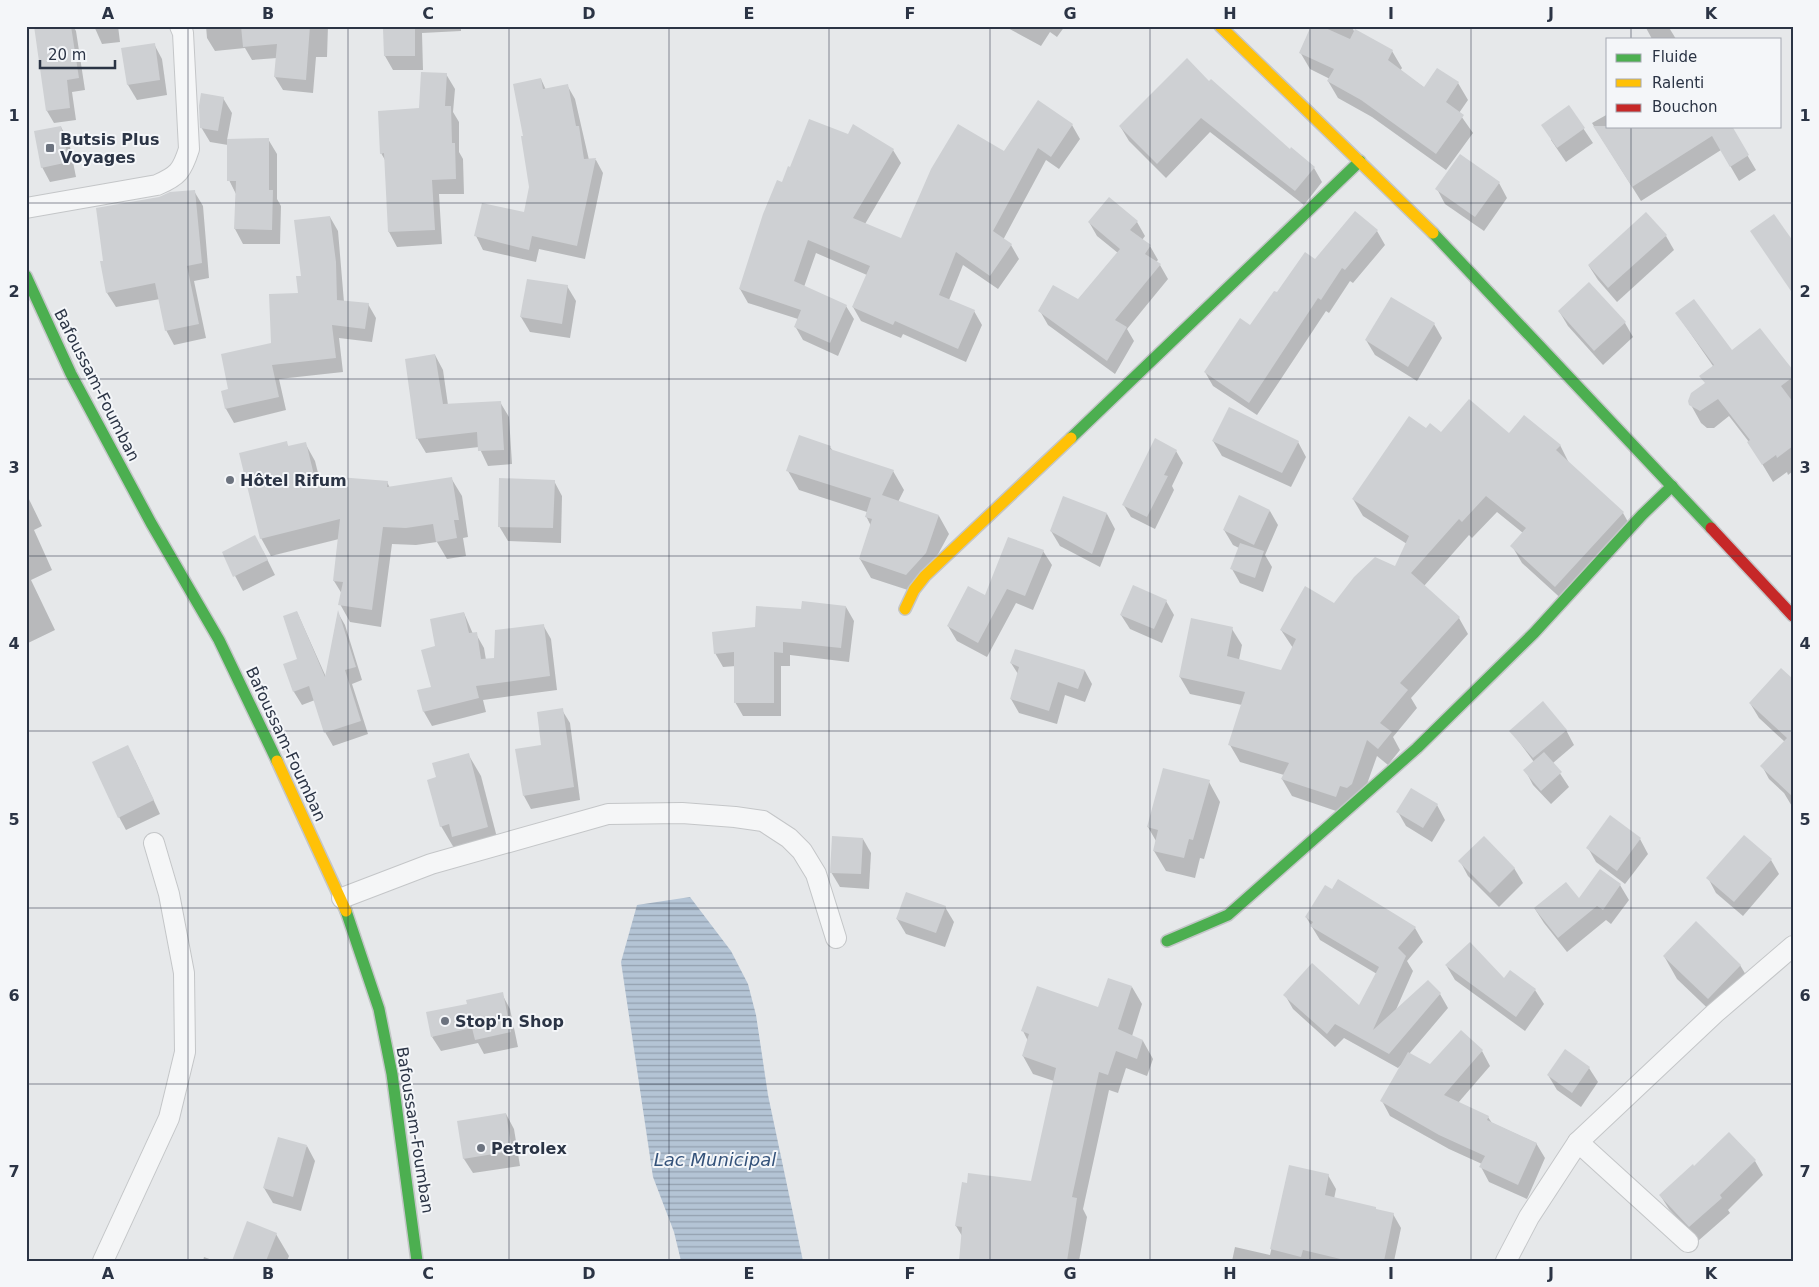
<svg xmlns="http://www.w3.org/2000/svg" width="1819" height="1287" font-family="'DejaVu Sans',sans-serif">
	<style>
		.water { fill: url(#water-rules) }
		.shadow { fill: #0003 }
		.building { fill: #ced0d3 }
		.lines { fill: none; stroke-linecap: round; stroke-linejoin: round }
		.street-casing { stroke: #c4c6c8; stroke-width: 22 }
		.fast-casing { stroke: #c4c6c8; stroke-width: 14 }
		.slow-casing { stroke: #c4c6c8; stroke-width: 14 }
		.jam-casing { stroke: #c4c6c8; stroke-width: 14 }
		.street { stroke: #f5f6f7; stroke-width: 20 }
		.fast { stroke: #4caf50; stroke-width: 11 }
		.slow { stroke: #ffc107; stroke-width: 11 }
		.jam { stroke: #c62828; stroke-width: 11 }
		.grid { fill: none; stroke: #2b3445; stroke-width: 1; stroke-opacity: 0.55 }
		.poi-dot { fill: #6c737f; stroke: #f4f6f9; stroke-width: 2 }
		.labels { text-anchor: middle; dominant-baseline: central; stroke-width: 4; stroke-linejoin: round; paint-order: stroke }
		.poi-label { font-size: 16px; font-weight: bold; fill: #2b3445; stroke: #f4f6f9; text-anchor: start }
		.street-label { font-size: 16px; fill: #2b3445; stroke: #f4f6f9 }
		.water-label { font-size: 18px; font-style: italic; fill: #34527a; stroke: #f4f6f9 }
		.neatline { fill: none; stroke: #2b3445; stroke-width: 2 }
		.grid-label { font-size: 16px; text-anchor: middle; font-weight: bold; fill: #2b3445 }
	</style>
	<defs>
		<pattern id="water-rules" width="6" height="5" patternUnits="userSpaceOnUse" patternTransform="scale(1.25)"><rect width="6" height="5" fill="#b4c4d5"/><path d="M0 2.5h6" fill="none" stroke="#93a0af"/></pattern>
	</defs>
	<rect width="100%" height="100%" fill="#e6e8ea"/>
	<!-- water -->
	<path class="water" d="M690,897L731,951L748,984L756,1015L768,1095L803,1261H681L674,1232L653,1177L621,962L637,905Z"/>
	<!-- shadow -->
	<g class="shadow">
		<path d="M35,26H73L76,31L85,90L72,92L76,120L54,123L47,111Z"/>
		<path d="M94,26H118L120,42L102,44Z"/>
		<path d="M206,26H328L327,57H316L313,93L283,90L275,77L277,58L252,60L245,48L215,51L207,38Z"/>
		<path d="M395,26H461V31L422,33L423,70H393L385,56Z"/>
		<path d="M1004,26H1065L1057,37L1050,32L1041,46Z"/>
		<path d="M1312,26H1355L1353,30L1392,51L1402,68L1400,71L1425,88L1458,83L1468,100L1459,113L1473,133L1446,170L1372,117L1338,98L1328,81L1330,79L1310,69L1300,52Z"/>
		<path d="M1645,26H1668L1676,39H1652Z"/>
		<path d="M154,44L162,59L167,95L137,100L128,85L123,49Z"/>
		<path d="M446,74L455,89L453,112L459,122V152L463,159L464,194H439L442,244L397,247L389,232L385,160L381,153L420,110Z"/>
		<path d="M541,79L546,90L567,85L575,99L589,160H596L603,173L585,259L539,249L536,262L483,250L476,236L525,214L530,187L525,137Z"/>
		<path d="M1209,83L1290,151L1314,168L1322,182L1304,205L1210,132L1166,178L1129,141L1120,126Z"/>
		<path d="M223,98L232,113L227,140L268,139L277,154V199L281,206L280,244H243L235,229L236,194L229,180L228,145L210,142L201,127Z"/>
		<path d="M1038,102L1072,125L1080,139L1059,169L1046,160L1003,240L1011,245L1019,259L998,289L963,265L949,300L974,311L982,325L966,362L903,334L901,338L861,321L853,307L867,275L816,253L804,287L846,306L854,319L838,356L803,340L795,326L798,319L748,303L740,289L791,168L848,135L893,150L901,163L865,224L902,240L1004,152Z"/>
		<path d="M1569,107L1593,143L1566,162L1551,140Z"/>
		<path d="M1608,114V126H1730L1756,170L1739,181L1721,150L1641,201L1592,123Z"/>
		<path d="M61,127L69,142L76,177L50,182L42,167Z"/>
		<path d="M1499,183L1507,198L1484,231L1445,204L1437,189Z"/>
		<path d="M194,191L203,206L209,278L194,281L206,338L174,345L166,330L160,299L116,307L107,293Z"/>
		<path d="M1355,213L1377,231L1385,245L1353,283L1350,281L1329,313L1326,311L1257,415L1213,386L1205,372L1251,327L1277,294L1316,260Z"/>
		<path d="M330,217L338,231L344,302L368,304L376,318L372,342L339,338L343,372L279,379L286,410L234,423L226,409L222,392L230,390L272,344L299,294L302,277Z"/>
		<path d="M1089,222H1137L1145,236L1142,240L1150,246L1158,260L1156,262L1160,265L1168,279L1127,329L1134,341L1115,374L1048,325L1040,311L1078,300L1118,253L1097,236Z"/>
		<path d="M1666,236L1674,250L1617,302L1598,280L1589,266Z"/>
		<path d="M567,286L576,301L570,338L530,332L521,317Z"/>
		<path d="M1559,311L1625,323L1633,337L1603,365L1568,326Z"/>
		<path d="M1677,314L1732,352L1793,372V471L1788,475L1787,472L1773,482L1749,442L1729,416L1714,428H1707L1701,423L1691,405L1705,384L1713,366Z"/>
		<path d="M1434,324L1442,338L1417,381L1375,355L1366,340Z"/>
		<path d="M435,355L443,370L448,405L500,402L509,417L512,464L488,466L479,447L426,453L417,438Z"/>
		<path d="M1426,430L1441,433L1510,435L1560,445L1569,463L1623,513L1632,529L1566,603L1522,563L1512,546L1523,533L1497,512L1472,538L1469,535L1424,586L1459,618L1468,634L1411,698L1417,708L1393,737L1400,750L1388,765L1377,756L1361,801L1345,814L1292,796L1282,779L1284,775L1240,762L1230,745L1242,705L1190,694L1180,677L1232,629L1242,645L1239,660L1282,672L1293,648L1281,630L1334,604L1396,568L1407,544L1363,516L1353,499Z"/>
		<path d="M1213,441L1298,442L1306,457L1291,487L1222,456Z"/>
		<path d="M286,443L289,447L305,443L315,461L319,477L387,482L390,488L451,478L462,496L468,537L463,538L466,556L447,559L437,542L416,545L392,544L381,627L350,622L340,604L342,594L334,581L339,539L271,556L261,538Z"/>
		<path d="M830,447L833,451L893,471L904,490L898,502L939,516L949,534L917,593L871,578L860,559L871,526L866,516L867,512L799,490L788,471Z"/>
		<path d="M1176,451L1183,463L1172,486L1174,490L1155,529L1131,517L1123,504Z"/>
		<path d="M554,481L562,496L561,543L508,541L499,526Z"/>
		<path d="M26,493L42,526L34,530L52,570L31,580L55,630L26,644Z"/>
		<path d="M1270,511L1278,525L1265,555L1272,567L1263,592L1240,583L1232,569L1239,548L1233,545L1224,530Z"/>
		<path d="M1107,514L1115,529L1100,567L1060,546L1051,531Z"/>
		<path d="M263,551L275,575L243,591L223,553Z"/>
		<path d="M1043,551L1052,565L1033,610L1016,603L987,657L957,641L948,626Z"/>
		<path d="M1166,601L1174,615L1162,643L1130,629L1121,615Z"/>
		<path d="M846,607L854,621L849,662L790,655V666H781V716H743L735,702L736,666L723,667L715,653L756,628L802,610Z"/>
		<path d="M297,612L326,677L338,613L345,625L362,680L352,684L368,734L333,746L325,732L315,700L302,705L294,692L284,665L299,660Z"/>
		<path d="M464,613L473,634H476L484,648L486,660L495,659L543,625L551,639L557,690L483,700L486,712L432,726L424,712L419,691L432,688L437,647Z"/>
		<path d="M1011,663L1085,671L1092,684L1085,702L1065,695L1057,724L1019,713L1011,699L1018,674Z"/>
		<path d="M1793,680V808L1784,793L1769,779L1762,766L1785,742L1759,718L1750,703Z"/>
		<path d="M562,710L570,723L580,800L531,809L524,796L543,746Z"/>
		<path d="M1566,730L1574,745L1553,763L1569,787L1551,804L1533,785L1525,770L1534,762L1511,731Z"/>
		<path d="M468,754L481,776L500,849L454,848L441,826L438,778Z"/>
		<path d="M135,760L160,814L126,830L119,817Z"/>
		<path d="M1209,782L1220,802L1204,859L1200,858L1195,878L1166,871L1154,851L1156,841L1148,827Z"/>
		<path d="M1437,805L1445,820L1432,842L1406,826L1398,812Z"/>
		<path d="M863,839L871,853L869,889L840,887L831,872Z"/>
		<path d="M1640,839L1648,854L1625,884L1596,862L1588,848Z"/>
		<path d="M1771,860L1779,874L1743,916L1716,893L1708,878Z"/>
		<path d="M1460,861L1514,868L1523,883L1499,907L1468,876Z"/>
		<path d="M1601,871L1620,885L1629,900L1611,924L1606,920L1567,952L1544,923L1535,909L1579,900Z"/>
		<path d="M1339,881L1415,928L1423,942L1407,961L1413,971L1395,1012L1440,994L1448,1008L1409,1054L1430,1066L1482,1051L1490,1066L1458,1103L1488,1117L1492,1123L1536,1143L1545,1158L1527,1199L1489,1182L1481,1167L1482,1164L1449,1149L1390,1116L1382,1101L1402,1064L1398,1068L1344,1038L1335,1047L1293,1009L1285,995L1359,1007L1377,974L1320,940L1306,917L1333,891Z"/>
		<path d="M945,907L954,922L945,947L906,934L897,919Z"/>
		<path d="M1664,956L1740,965L1753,987L1721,1021L1677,979Z"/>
		<path d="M1446,965L1535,990L1544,1004L1525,1031L1455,980Z"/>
		<path d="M1132,987L1142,1004L1132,1036L1143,1041L1153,1059L1147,1076L1126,1068L1118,1093L1109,1090L1083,1209L1087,1217L1079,1261H960L962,1236L956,1226L1032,1182L1054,1081L1033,1074L1023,1056L1028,1041L1023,1031L1099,1009Z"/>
		<path d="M502,994L510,1009L518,1047L484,1054L478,1043L441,1051L432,1037L469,1005Z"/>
		<path d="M1589,1068L1598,1082L1581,1107L1557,1090L1548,1075Z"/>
		<path d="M506,1114L514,1129L520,1166L473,1173L464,1159L458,1122Z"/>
		<path d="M307,1146L315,1161L301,1211L273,1203L264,1188Z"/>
		<path d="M1755,1161L1763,1175L1728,1210L1730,1213L1698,1241L1669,1209L1660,1195Z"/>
		<path d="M1290,1167L1328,1175L1336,1189L1334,1199L1393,1214L1401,1228L1394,1261H1232L1235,1247L1270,1255Z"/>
		<path d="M276,1234L289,1256L287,1261H234Z"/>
		<path d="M204,1257L215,1261H203Z"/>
	</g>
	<!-- building -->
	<g class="building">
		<path d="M34,26H71L79,78L67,80L70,108L46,111Z"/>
		<path d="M241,26H310L306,80L274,77L277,44L243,47Z"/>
		<path d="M1311,26H1321L1350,39L1355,29L1393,50L1388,60L1424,87L1437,68L1459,82L1446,102L1464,115L1436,154L1361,100L1327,81L1334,69L1299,53Z"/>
		<path d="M383,29H415V56H384Z"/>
		<path d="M155,43L160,80L127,85L121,48Z"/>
		<path d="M1187,58L1209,81L1211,79L1290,149L1291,147L1315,167L1295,191L1201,118L1157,164L1119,126Z"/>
		<path d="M421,72L447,73L445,106H451L452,143H455L456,179L432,180L435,230L388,232L384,153L380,154L378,111L419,108Z"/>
		<path d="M541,78L543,89L568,84L576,126H579L584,159L596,158L577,246L532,236L529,250L474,236L482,203L524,212L529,187L521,136H523L513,84Z"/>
		<path d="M201,93L224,97L218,131L200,128L199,106Z"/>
		<path d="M1038,100L1073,124L1051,157L1038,148L993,231L1012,244L990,276L956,252L939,295L975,310L958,349L895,321L893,325L852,307L870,266L808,240L794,281L847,305L830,343L794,327L801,310L739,289L763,214L777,180L782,182L788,166L790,167L809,119L848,134L853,124L894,149L853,218L901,238L931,169L958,124L1004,151Z"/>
		<path d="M1569,105L1585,128L1557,148L1541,125Z"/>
		<path d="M61,126L69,162L41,168L34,131Z"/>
		<path d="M1593,126H1732L1749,155L1730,167L1712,136L1632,187Z"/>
		<path d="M269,138V190H273L272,230L234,229L236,181H227V139Z"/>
		<path d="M1460,154L1500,182L1475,217L1435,189Z"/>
		<path d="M195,190L202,263L187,266L199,324L165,331L155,283L106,293L100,261H103L96,208L159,197L170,192Z"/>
		<path d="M1109,197L1138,221L1130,230L1151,245L1145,254L1161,264L1115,320L1127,327L1107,361L1038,311L1053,285L1078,299L1120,249L1088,222Z"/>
		<path d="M1355,211L1378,230L1345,270L1342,268L1321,300L1318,298L1249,403L1204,372L1240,318L1250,325L1274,291L1277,292L1305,252L1315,259Z"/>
		<path d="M1646,212L1667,235L1608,288L1588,265Z"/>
		<path d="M1774,214L1793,241V294L1750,231Z"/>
		<path d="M330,216L336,262L337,300L369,303L365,329L332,325L336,358L272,365L279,397L225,409L221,391L228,389L221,354L271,343L269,294L298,293L296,276H301L294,220Z"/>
		<path d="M527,279L568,285L562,324L520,317Z"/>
		<path d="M1589,282L1626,322L1594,351L1558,311Z"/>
		<path d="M1391,297L1435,323L1408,367L1365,340Z"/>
		<path d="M1694,299L1732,350L1760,328L1793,370V377L1781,386L1793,402V446L1777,458L1776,455L1762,465L1747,442L1750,440L1718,399L1700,411L1689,405L1688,401L1691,393L1705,383L1699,376L1714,365L1675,313Z"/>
		<path d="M435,354L443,404L501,401L504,450L478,451L477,432L416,439L405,359Z"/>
		<path d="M1469,399L1509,433L1524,415L1561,445L1556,450L1624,512L1555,587L1510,546L1526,528L1486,496L1462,522L1459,519L1411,573L1460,617L1400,683L1408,690L1380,723L1392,732L1378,749L1367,740L1352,784L1347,788L1340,786L1336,797L1281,779L1289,763L1228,745L1245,692L1179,677L1191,618L1233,627L1227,656L1281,670L1296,639L1280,630L1305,586L1334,603L1354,577L1375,557L1395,566L1409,536L1352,499L1409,416L1426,428L1430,423L1441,432Z"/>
		<path d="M1229,407L1299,441L1282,473L1212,441Z"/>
		<path d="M799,435L831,446L830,449L894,470L882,495L939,515L926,553L906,575L859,559L872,519L865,517L871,498L786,471Z"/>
		<path d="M1155,438L1177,450L1164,475L1168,476L1147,517L1122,505Z"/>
		<path d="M287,441L288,446L306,442L314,475L388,481L387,487L452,477L459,520H454L457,538L436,542L433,524L406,528L383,527L372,610L338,605L343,582L333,581L340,519L260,539L239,453Z"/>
		<path d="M499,478L555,480L553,528L498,527Z"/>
		<path d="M1239,495L1270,510L1254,545L1223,530Z"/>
		<path d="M1063,496L1107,513L1092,554L1050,531Z"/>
		<path d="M255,535L268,560L233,577L222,552Z"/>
		<path d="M1008,537L1044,550L1025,596L1007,589L978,643L947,626L968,586L985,595Z"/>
		<path d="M1240,543L1264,551L1255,578L1230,569Z"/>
		<path d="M1133,585L1167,600L1154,629L1120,615Z"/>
		<path d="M802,601L846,606L841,648L783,642V653L774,652V703H734V652L714,654L712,632L755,627L756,606L801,609Z"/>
		<path d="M338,610L356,667L345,670L361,721L324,733L309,686L293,692L283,664L297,659L283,616L297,611L325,677Z"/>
		<path d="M464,612L469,633L477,632L481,659L494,658L495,630L544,624L550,676L476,686L479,698L423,712L417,690L431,687L421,650L435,646L430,619Z"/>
		<path d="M1015,649L1085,670L1078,689L1058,682L1049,711L1010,699L1019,667L1010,663Z"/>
		<path d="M1781,668L1793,679V797L1760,766L1787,738L1749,703Z"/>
		<path d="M1543,701L1567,730L1533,758L1509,731Z"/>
		<path d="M563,708L574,787L523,796L515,749L541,745L537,712Z"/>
		<path d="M128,745L154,800L118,818L92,762Z"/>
		<path d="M1544,752L1562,772L1541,791L1523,770Z"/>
		<path d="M469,753L488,827L452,837L449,824L440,827L427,780L436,777L432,763Z"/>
		<path d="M1163,768L1210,780L1193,840L1189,839L1184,858L1153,851L1158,830L1147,827Z"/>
		<path d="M1411,788L1438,804L1423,828L1396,812Z"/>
		<path d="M1610,815L1641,838L1617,871L1586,848Z"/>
		<path d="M1744,835L1772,859L1734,902L1706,878Z"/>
		<path d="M832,836L863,838L861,874L830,873Z"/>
		<path d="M1484,836L1515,868L1490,893L1458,861Z"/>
		<path d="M1600,869L1621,884L1603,910L1597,906L1558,938L1534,908L1566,882L1579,898Z"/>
		<path d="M1338,879L1416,927L1398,948L1406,956L1373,1030L1428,980L1441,993L1389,1054L1335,1024L1327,1034L1283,995L1312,963L1359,1005L1379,967L1310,926L1313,922L1305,917L1325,885L1332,889Z"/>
		<path d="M906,892L946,906L936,933L896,919Z"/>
		<path d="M1696,921L1741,965L1708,999L1663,956Z"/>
		<path d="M1470,942L1504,978L1510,970L1536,989L1516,1017L1445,965Z"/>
		<path d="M1108,978L1132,986L1118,1029L1143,1040L1137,1059L1116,1051L1108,1075L1099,1072L1072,1197L1077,1198L1067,1261H959L962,1227L955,1226L962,1182L967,1183L968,1173L1031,1181L1056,1068L1022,1056L1029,1034L1021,1031L1037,986L1098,1007Z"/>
		<path d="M503,992L511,1032L475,1040L472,1028L431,1037L426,1012L467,1004L466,1000Z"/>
		<path d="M1461,1030L1483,1050L1444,1095L1489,1116L1487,1120L1537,1143L1518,1185L1479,1167L1485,1156L1439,1135L1380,1101L1408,1052L1430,1064Z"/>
		<path d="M1565,1049L1590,1067L1572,1093L1547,1075Z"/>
		<path d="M506,1113L512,1151L463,1159L457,1121Z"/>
		<path d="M1729,1132L1756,1160L1720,1195L1722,1198L1689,1227L1659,1195L1693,1164L1694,1166Z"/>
		<path d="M278,1137L307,1145L293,1197L263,1188Z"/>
		<path d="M1289,1165L1329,1174L1325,1195L1376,1207V1209L1394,1213L1384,1261H1349L1303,1250L1301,1257L1270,1249Z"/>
		<path d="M247,1221L277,1233L266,1261H232Z"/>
	</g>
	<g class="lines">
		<!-- street casing -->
		<g class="street-casing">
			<g id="street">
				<path d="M26,208L157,185C178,176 182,171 189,149L183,33L180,26"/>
				<path d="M342,898L431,864L608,814L682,813L735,817L763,821L789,838L802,851L816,874L836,938"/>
				<path d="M1578,1142L1688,1242"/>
				<path d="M103,1261L169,1118L185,1052L184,973L169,894L154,843"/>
				<path d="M1506,1261L1529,1217L1578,1142L1715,1013L1793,946"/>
			</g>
		</g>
		<!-- fast casing -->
		<g class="fast-casing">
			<g id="fast">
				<path d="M1433,233L1711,528"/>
				<path d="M26,276L71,374L151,523L219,640L277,761"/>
				<path d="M1071,438L1360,161"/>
				<path d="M346,911L379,1009L392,1074L417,1261"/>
				<path d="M1167,941L1228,915L1417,748L1534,633L1642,515L1672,486"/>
			</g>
		</g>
		<!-- slow casing -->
		<g class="slow-casing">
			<g id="slow">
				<path d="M1220,26L1433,233"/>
				<path d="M905,609L914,590L925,576L1071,438"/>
				<path d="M277,761L346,911"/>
			</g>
		</g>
		<!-- jam casing -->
		<g class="jam-casing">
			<path id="jam" d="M1711,528L1793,616"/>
		</g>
		<!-- street -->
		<use href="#street" class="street"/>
		<!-- fast -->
		<use href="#fast" class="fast"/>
		<!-- slow -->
		<use href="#slow" class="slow"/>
		<!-- jam -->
		<use href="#jam" class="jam"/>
	</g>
	<!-- grid -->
	<path class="grid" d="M188,26V1261M348,26V1261M509,26V1261M669,26V1261M829,26V1261M990,26V1261M1150,26V1261M1310,26V1261M1471,26V1261M1631,26V39M1631,126V1261M26,203H1793M26,379H1793M26,556H1793M26,731H1793M26,908H1793M26,1084H1793"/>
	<!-- markers -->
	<g class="poi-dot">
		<rect x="45" y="143" width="10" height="10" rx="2.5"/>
		<circle cx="230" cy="480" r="5"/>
		<circle cx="445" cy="1021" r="5"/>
		<circle cx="481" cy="1148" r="5"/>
	</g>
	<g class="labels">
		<!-- poi labels -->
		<g class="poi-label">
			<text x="60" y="139">Butsis Plus<tspan x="60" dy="18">Voyages</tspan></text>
			<text x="240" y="480">Hôtel Rifum</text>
			<text x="455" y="1021">Stop'n Shop</text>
			<text x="491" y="1148">Petrolex</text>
		</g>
		<!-- street labels -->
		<g class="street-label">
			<text transform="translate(97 385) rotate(63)">Bafoussam-Foumban</text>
			<text transform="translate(286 744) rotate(65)">Bafoussam-Foumban</text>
			<text transform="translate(415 1130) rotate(81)">Bafoussam-Foumban</text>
		</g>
		<!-- water labels -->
		<g class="water-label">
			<text x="715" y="1159">Lac Municipal</text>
		</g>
	</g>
	<!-- border -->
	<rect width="1819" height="1287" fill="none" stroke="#f4f6f9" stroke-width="55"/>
	<!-- legend -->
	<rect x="1606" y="38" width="175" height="90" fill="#f4f6f9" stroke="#a4a8b1"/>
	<rect x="1616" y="54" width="25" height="8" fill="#4caf50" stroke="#a4a8b1"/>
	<text x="1652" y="62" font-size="15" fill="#2b3445">Fluide</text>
	<rect x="1616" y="79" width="25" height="8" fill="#ffc107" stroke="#a4a8b1"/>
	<text x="1652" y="88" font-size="15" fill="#2b3445">Ralenti</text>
	<rect x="1616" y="104" width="25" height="8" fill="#c62828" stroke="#a4a8b1"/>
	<text x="1652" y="112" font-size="15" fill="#2b3445">Bouchon</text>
	<!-- scale -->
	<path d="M40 60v8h75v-8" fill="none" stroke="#2b3445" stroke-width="2.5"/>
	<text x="48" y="60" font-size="15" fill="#2b3445" stroke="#f4f6f9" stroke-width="4" paint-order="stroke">20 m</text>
	<rect x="28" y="28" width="1764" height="1232" class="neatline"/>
	<g class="grid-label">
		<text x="108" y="19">A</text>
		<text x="268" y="19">B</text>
		<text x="428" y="19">C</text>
		<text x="589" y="19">D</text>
		<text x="749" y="19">E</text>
		<text x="910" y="19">F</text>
		<text x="1070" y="19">G</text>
		<text x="1230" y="19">H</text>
		<text x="1391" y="19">I</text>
		<text x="1551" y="19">J</text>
		<text x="1711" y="19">K</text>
		<text x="14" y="121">1</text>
		<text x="1805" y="121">1</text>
		<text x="14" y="297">2</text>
		<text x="1805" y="297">2</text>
		<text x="14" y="473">3</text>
		<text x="1805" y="473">3</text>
		<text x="14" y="649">4</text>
		<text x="1805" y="649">4</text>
		<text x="14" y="825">5</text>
		<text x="1805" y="825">5</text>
		<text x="14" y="1001">6</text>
		<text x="1805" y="1001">6</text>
		<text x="14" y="1177">7</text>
		<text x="1805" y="1177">7</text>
		<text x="108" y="1279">A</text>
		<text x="268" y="1279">B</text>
		<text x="428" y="1279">C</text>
		<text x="589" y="1279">D</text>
		<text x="749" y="1279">E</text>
		<text x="910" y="1279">F</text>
		<text x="1070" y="1279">G</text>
		<text x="1230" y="1279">H</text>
		<text x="1391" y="1279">I</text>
		<text x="1551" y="1279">J</text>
		<text x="1711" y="1279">K</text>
	</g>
</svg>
